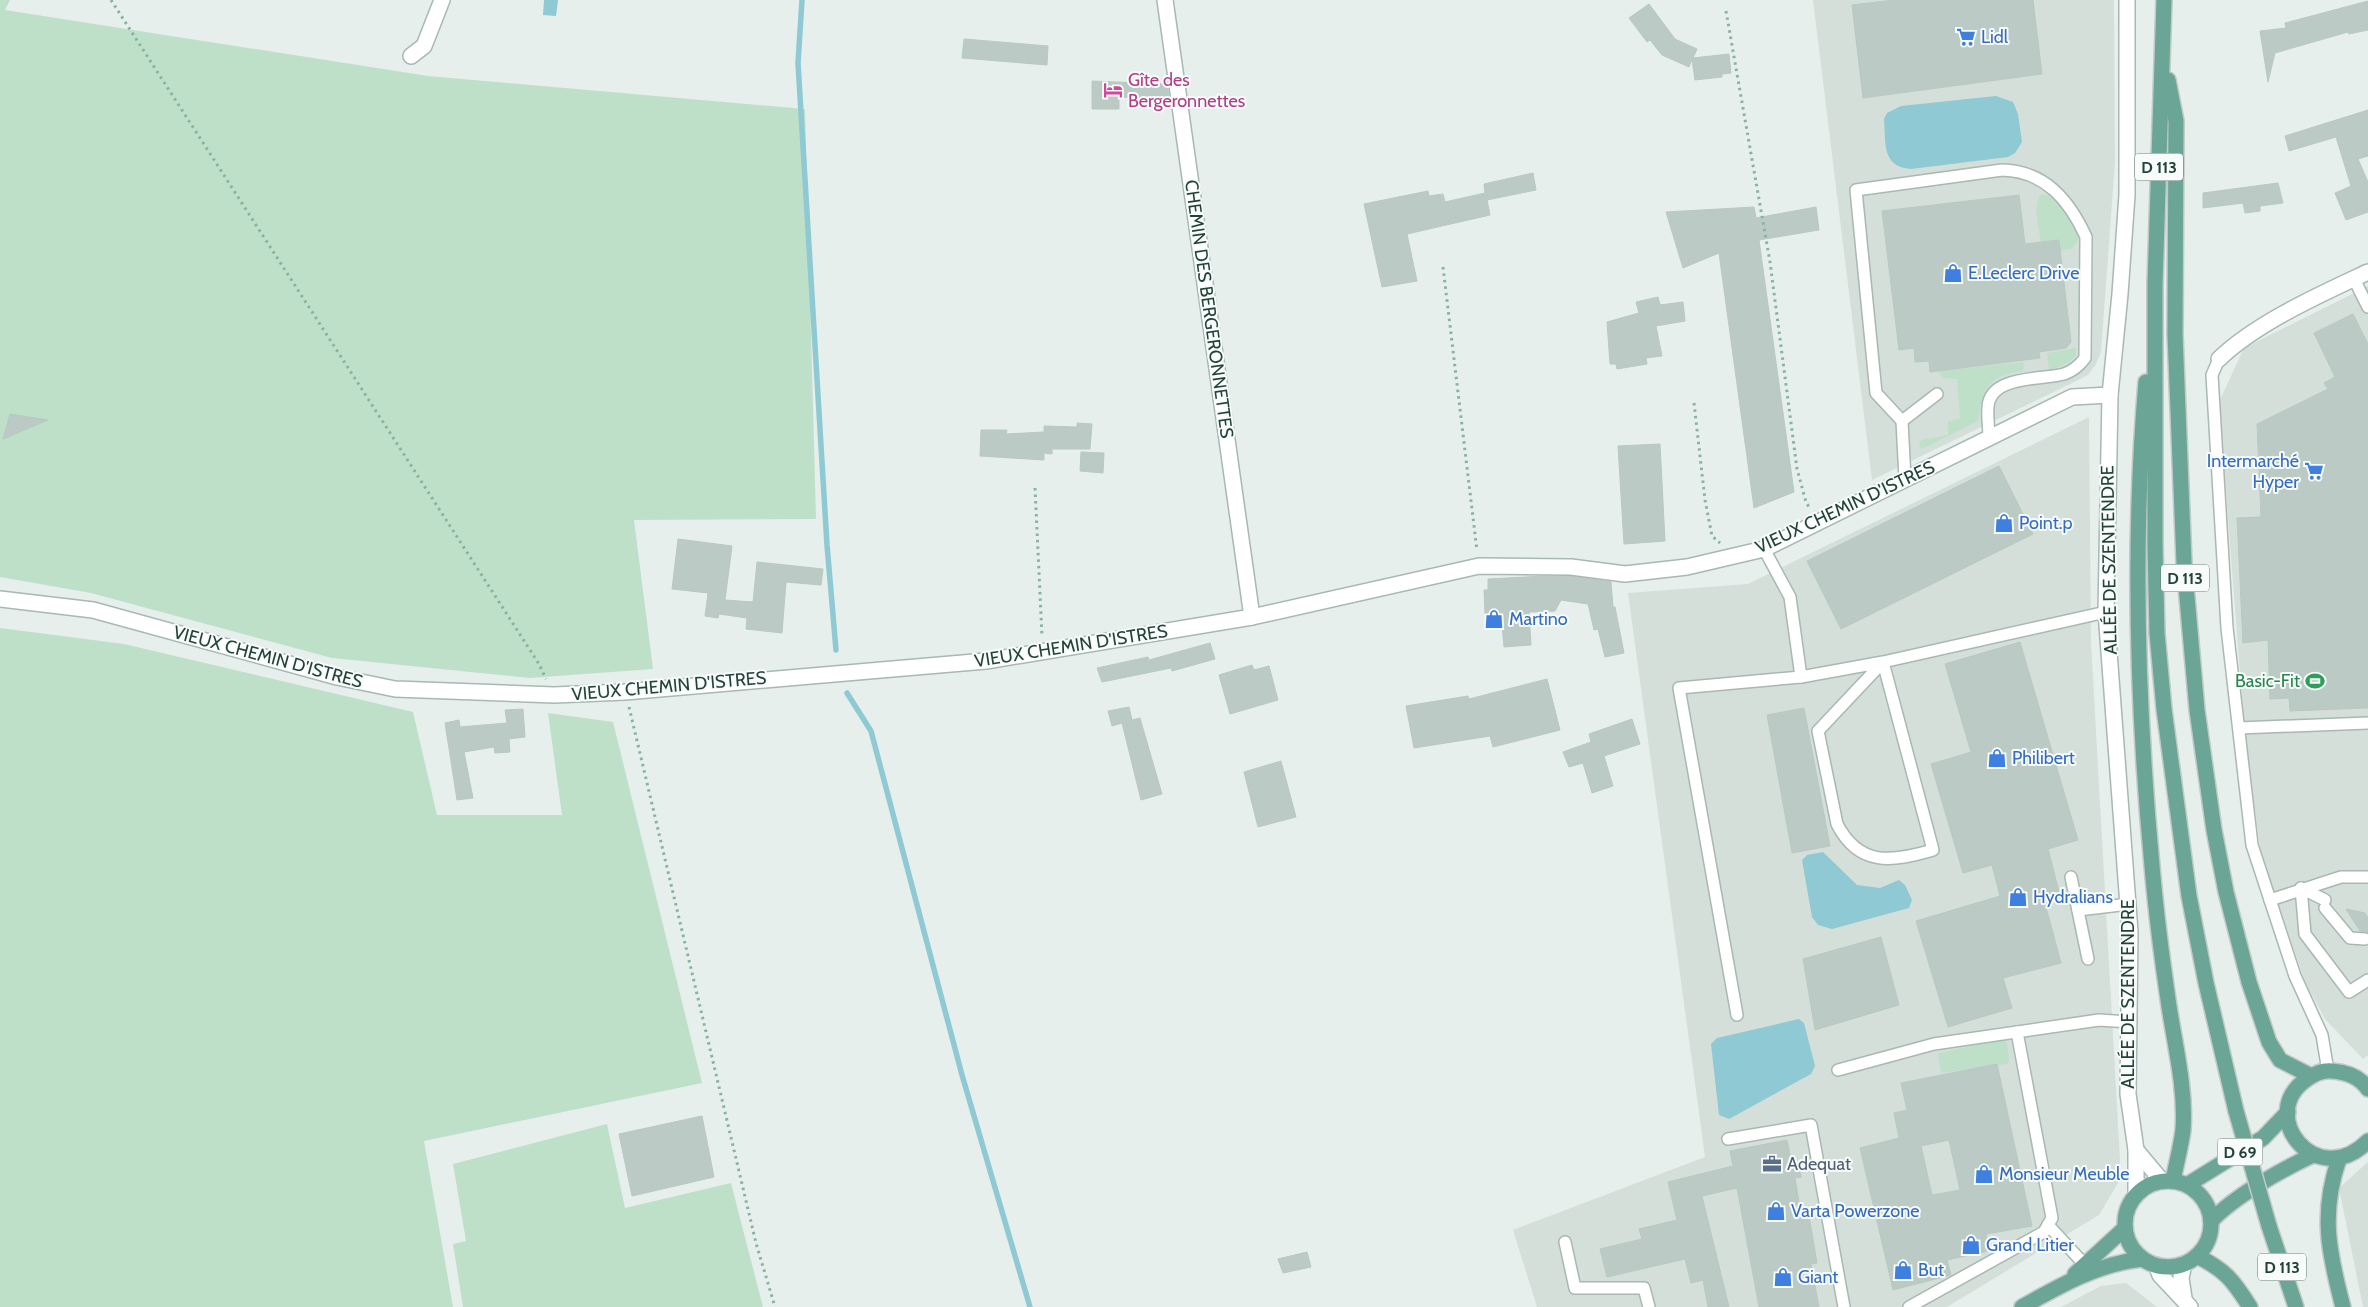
<svg xmlns="http://www.w3.org/2000/svg" width="2368" height="1307" font-family="Cabin,sans-serif">
	<style>
		.built { fill: #d4dfda }
		.green { fill: #bfe0c8 }
		.water { fill: #8ec9d4 }
		.lines { fill: none; stroke-linecap: round; stroke-linejoin: round }
		.stream { stroke: #8ec9d4; stroke-width: 5.5 }
		.building { fill: #bbcac4; stroke: #b8c9c2; fill-rule: evenodd }
		.lane-casing { stroke: #a8b8b2; stroke-width: 14 }
		.street-casing { stroke: #a8b8b2; stroke-width: 18 }
		.primary-casing { stroke: #c2cac8; stroke-width: 18 }
		.path { stroke: #86b3a5; stroke-width: 3; stroke-dasharray: 2.5 4; stroke-linecap: butt }
		.lane { stroke: #fff; stroke-width: 11 }
		.street { stroke: #fff; stroke-width: 15 }
		.primary { stroke: #6aa596; stroke-width: 15 }
		.primary-bridge-casing { stroke: #c2cac8; stroke-width: 18; stroke-linecap: butt }
		.primary-bridge { stroke: #6aa596; stroke-width: 15 }
		.labels { text-anchor: middle; dominant-baseline: central; stroke-width: 4; stroke-linejoin: round; paint-order: stroke }
		.shield { fill: #f7fbf9; stroke: #637a73; stroke-width: 1 }
		.shield-label { font-size: 16px; font-weight: bold; fill: #24423a }
		.shop-label { font-size: 18px; fill: #366cbe; stroke: #f7fbf9; text-anchor: start }
		.hotel-label { font-size: 18px; fill: #b23c85; stroke: #f7fbf9; text-anchor: start }
		.street-label { font-size: 18px; fill: #24423a; stroke: #f7fbf9 }
		.leisure-label { font-size: 18px; fill: #27864d; stroke: #f7fbf9; text-anchor: end }
		.service-label { font-size: 18px; fill: #4e5e75; stroke: #f7fbf9; text-anchor: start }
	</style>
	<rect width="100%" height="100%" fill="#e6efeb"/>
	<!-- built -->
	<g class="built">
		<path d="M1813,0H2114L2115,162L2101,352L2096,364L2088,375L2072,383L1872,480Z"/>
		<path d="M2368,286V1055L2363,1059L2325,1019L2306,984L2261,854L2245,737L2219,402L2244,348Z"/>
		<path d="M2089,417L2091,642L2121,1178L2099,1215L1947,1307H1537L1513,1230L1705,1157L1628,593L1748,584Z"/>
		<path d="M2368,1162V1307H2363L2339,1188Z"/>
		<path d="M2126,1283L2157,1307H2061L2101,1286Z"/>
	</g>
	<!-- green -->
	<g class="green">
		<path d="M0,0H10L5,10L428,76L805,109L816,519L634,520L653,669L530,678L332,658L91,593L0,577Z"/>
		<path d="M2041,194C2057,195 2081,223 2078,240C2077,243 2074,246 2071,249L2060,250L2059,240L2041,242C2039,228 2032,205 2041,194Z"/>
		<path d="M2076,348V356C2068,364 2060,367 2049,370L2047,353Z"/>
		<path d="M2024,362L2023,371C1988,376 1983,387 1978,421L1922,449L1919,446L1921,440L1948,435V421L1960,419L1957,379L1943,378L1938,371Z"/>
		<path d="M0,628L124,644L413,712L437,815H562L548,713L613,722L702,1083L424,1141L453,1307H0Z"/>
		<path d="M2002,1039L2007,1042L2009,1060L2007,1064L1941,1073L1938,1053Z"/>
		<path d="M607,1124L625,1208L731,1183L763,1307H463L453,1244L466,1241L453,1164Z"/>
	</g>
	<!-- water -->
	<g class="water">
		<path d="M544,0H558L556,16L543,15Z"/>
		<path d="M1996,96L2013,102L2018,114L2022,142L2015,153L2008,157L1911,169C1881,167 1886,142 1884,119L1887,113L1901,106Z"/>
		<path d="M1823,852L1857,885L1880,888L1899,880L1905,885L1912,900L1909,908L1832,929L1818,925L1812,917L1802,860L1807,855Z"/>
		<path d="M1799,1019L1804,1023L1815,1066L1811,1074L1729,1119L1719,1115L1711,1044L1717,1038Z"/>
	</g>
	<g class="lines">
		<!-- stream -->
		<g class="stream">
			<path d="M802,0L798,63L827,545L836,650"/>
			<path d="M847,693L871,731L962,1075L1030,1307"/>
		</g>
	</g>
	<!-- building -->
	<g class="building">
		<path d="M1894,0H2033L2042,74L1863,98L1852,5Z"/>
		<path d="M2368,1V30L2349,34L2348,32L2275,53L2268,82L2260,31L2286,28L2285,23Z"/>
		<path d="M1649,4L1675,39L1697,49L1693,58L1729,54L1731,73L1722,74V77L1695,80L1692,59L1689,67L1662,55L1650,40L1647,42L1629,18Z"/>
		<path d="M964,39L1048,46L1047,65L962,58Z"/>
		<path d="M1092,81L1167,84L1169,99L1119,97V109H1092Z"/>
		<path d="M2368,110V156L2358,159L2368,182V212L2346,220L2335,193L2351,186L2336,137L2289,151L2285,136Z"/>
		<path d="M1533,173L1536,190L1487,200L1490,215L1407,234L1417,281L1382,287L1364,204L1428,191L1429,196L1443,194L1445,202L1485,193L1484,184Z"/>
		<path d="M2278,183L2283,203L2260,206V211L2245,213L2243,203L2203,208V193Z"/>
		<path d="M2019,195L2025,244L2059,240L2071,342L2066,348L2039,352L2040,358L1930,372L1929,361L1915,362L1914,348L1899,350L1882,211Z"/>
		<path d="M1754,207L1756,218L1816,207L1819,230L1759,240L1794,492L1754,508L1719,253L1683,268L1666,212Z"/>
		<path d="M1658,297L1660,305L1683,302L1685,321L1656,326L1662,356L1646,358L1647,364L1617,369L1616,364H1610L1607,322L1639,313L1636,302Z"/>
		<path d="M2353,314L2368,344V708L2290,711L2289,698L2270,699L2268,640L2243,643L2237,518L2261,517L2257,424L2328,389L2324,383L2335,377L2314,333Z"/>
		<path d="M10,414L48,420L3,439Z"/>
		<path d="M1077,423L1092,424L1090,449H1052V454L1044,453V460L980,456L981,430H1007L1006,434L1044,432V426L1077,427Z"/>
		<path d="M1660,444L1665,541L1624,544L1618,446Z"/>
		<path d="M1081,452L1104,453L1103,473L1080,471Z"/>
		<path d="M1999,466L2033,534L1841,629L1807,561Z"/>
		<path d="M678,539L732,546L725,600L753,602L757,562L823,569L821,585L786,582L782,633L746,629L747,618L719,614L718,618L705,616L708,593L672,589Z"/>
		<path d="M1545,576H1570L1611,582L1613,607H1615L1624,653L1605,657L1598,629L1594,630L1588,604L1561,600L1555,611L1529,612L1531,645L1504,647L1501,613L1485,614L1484,590H1488V579Z"/>
		<path d="M2020,642L2078,840L2048,849L2059,892L2043,896L2061,963L2003,978L2012,1008L1948,1027L1916,921L2000,896L1992,865L1963,873L1931,764L1971,752L1945,664Z"/>
		<path d="M1210,643L1215,659L1172,671L1171,668L1102,682L1097,668L1148,657L1149,660Z"/>
		<path d="M1252,665L1254,670L1269,666L1278,700L1230,714L1219,675Z"/>
		<path d="M1547,679L1560,730L1493,747L1490,736L1414,748L1406,706L1468,696L1469,699Z"/>
		<path d="M1129,707L1132,720L1140,718L1162,794L1141,800L1122,723L1112,726L1108,711Z"/>
		<path d="M1804,708L1830,846L1792,853L1767,715Z"/>
		<path d="M523,709L525,737L509,739L510,752L495,753L494,747L464,752L473,798L457,800L445,723L459,720L460,727L507,723L505,710Z"/>
		<path d="M1632,719L1640,744L1604,756L1613,786L1592,793L1583,763L1569,767L1563,752L1591,742L1589,734Z"/>
		<path d="M1281,761L1296,817L1258,827L1244,772Z"/>
		<path d="M2346,909L2365,913L2368,918V932L2360,931Z"/>
		<path d="M1881,937L1899,1005L1815,1030L1803,959Z"/>
		<path d="M1997,1064L2032,1226L1986,1234L1988,1251L1947,1260L1951,1275L1893,1290L1860,1148L1899,1138L1894,1113L1907,1110L1901,1083ZM1949,1140L1960,1190L1932,1195L1921,1146Z"/>
		<path d="M702,1116L714,1177L632,1196L619,1134Z"/>
		<path d="M1787,1140L1792,1164L1798,1162L1801,1177L1795,1178L1800,1208L1807,1207L1810,1222L1817,1263L1811,1264L1819,1307H1759L1737,1188L1702,1196L1729,1307H1708L1703,1280L1691,1283L1685,1259L1607,1277L1600,1249L1642,1239L1639,1229L1677,1220L1668,1182L1733,1166L1730,1151Z"/>
		<path d="M1307,1252L1311,1267L1283,1273L1278,1259Z"/>
	</g>
	<g class="lines">
		<!-- lane casing -->
		<g class="lane-casing">
			<g id="lane">
				<path d="M2354,279L2368,307"/>
				<path d="M2219,359L2212,375L2227,628L2252,845L2295,976L2322,1035L2328,1071"/>
				<path d="M1902,421L1876,393L1856,190L2002,170C2045,171 2069,200 2086,237L2085,358C2079,366 2073,371 2064,374C2042,380 1990,375 1988,407C1987,417 1989,428 1989,438"/>
				<path d="M1905,479L1902,421L1937,394"/>
				<path d="M1764,549L1790,597L1801,677L1883,662L1933,850C1892,862 1859,867 1837,824L1818,731L1883,662L2106,612"/>
				<path d="M2239,728L2368,723"/>
				<path d="M2071,877L2088,959"/>
				<path d="M2301,888L2305,934L2349,992L2368,980"/>
				<path d="M2301,888L2325,900"/>
				<path d="M2270,900L2341,877H2368"/>
				<path d="M2325,908L2350,938L2365,939"/>
				<path d="M2078,910L2129,904"/>
				<path d="M1737,1015L1679,688L1801,677"/>
				<path d="M1838,1070L1934,1044L2099,1020L2129,1022"/>
				<path d="M1728,1139L1811,1125L1844,1307"/>
				<path d="M2048,1225L2085,1265"/>
				<path d="M1565,1242L1575,1288H1644L1649,1307"/>
				<path d="M1909,1307L2044,1232L2052,1218L2017,1032"/>
			</g>
		</g>
		<!-- street casing -->
		<g class="street-casing">
			<g id="street">
				<path d="M1165,0L1252,617"/>
				<path d="M2127,0V195L2120,294L2110,395L2106,612L2130,932L2128,1094L2136,1150V1195"/>
				<path d="M411,56L424,46L442,0"/>
				<path d="M2219,359C2256,323 2321,294 2368,272"/>
				<path d="M0,599L93,610L337,677L395,689L554,695L625,692L986,661L1252,617L1479,566L1571,567L1625,574L1687,567L1764,549L2072,397L2110,395"/>
				<path d="M2136,1150L2162,1181"/>
				<path d="M2156,1265L2160,1275L2190,1307"/>
				<path d="M2184,1298L2181,1278L2184,1264"/>
			</g>
		</g>
		<!-- primary casing -->
		<g class="primary-casing">
			<g id="primary">
				<path d="M2164,0L2155,284V544L2157,633L2164,709L2189,896L2206,983L2236,1111"/>
				<path d="M2168,80L2176,121L2175,334L2184,563L2197,710L2214,830L2226,892L2249,982L2269,1042L2280,1060L2311,1076"/>
				<path d="M2146,382C2132,544 2137,705 2152,866C2156,913 2162,959 2169,1006C2175,1046 2186,1089 2183,1130C2181,1147 2176,1164 2173,1181"/>
				<path d="M2368,1089C2360,1077 2346,1072 2332,1071C2323,1070 2314,1074 2307,1079C2255,1114 2316,1193 2368,1141"/>
				<path d="M2339,1159C2320,1213 2329,1254 2343,1307"/>
				<circle cx="2168" cy="1224" r="43"/>
				<path d="M2187,1185L2263,1138L2288,1112"/>
				<path d="M2211,1221C2235,1196 2281,1170 2313,1155"/>
				<path d="M2269,1226L2296,1307"/>
				<path d="M2197,1256C2225,1270 2233,1280 2250,1307"/>
				<path d="M2075,1274L2125,1228"/>
				<path d="M2022,1307C2061,1285 2098,1264 2142,1259"/>
			</g>
		</g>
		<!-- path -->
		<g class="path">
			<path d="M111,0L539,664L546,679"/>
			<path d="M1726,11L1770,262L1797,469L1806,502L1810,509"/>
			<path d="M1443,267L1477,551"/>
			<path d="M1694,403L1705,500L1712,536L1720,543"/>
			<path d="M1035,488L1042,636"/>
			<path d="M629,707L756,1243L775,1307"/>
		</g>
		<!-- lane -->
		<use href="#lane" class="lane"/>
		<!-- street -->
		<use href="#street" class="street"/>
		<!-- primary -->
		<use href="#primary" class="primary"/>
		<!-- primary-bridge casing -->
		<g class="primary-bridge-casing">
			<path id="primary-bridge" d="M2236,1111L2269,1226"/>
		</g>
		<!-- primary-bridge -->
		<use href="#primary-bridge" class="primary-bridge"/>
	</g>
	<!-- icons -->
	<defs>
		<g id="supermarket-bare" transform="scale(1.5)"><path d="M-6-5.5h2.5l.6 2H6L4.5 2H-2.5L-4.4-4H-6ZM-1.5 3.2a1.3 1.3 0 1 0 .1 0ZM3 3.2a1.3 1.3 0 1 0 .1 0Z" fill="#3f7fe0" stroke="#f7fbf9" stroke-width="2.5" paint-order="stroke"/></g>
		<g id="hotel-bare" transform="scale(1.5)"><path d="M-6-4.5h1.5V1H6V5H4.5V3h-9V5H-6ZM-4 0a1.8 1.8 0 1 1 3.6 0ZM.5 0V-2.5h3Q6-2.5 6 0Z" fill="#d1479c" stroke="#f7fbf9" stroke-width="2.5" paint-order="stroke"/></g>
		<g id="shop-bare" transform="scale(1.5)"><path d="M-5-2.5h2.3a2.7 3.5 0 0 1 5.4 0H5L5.5 6h-11ZM-1.5-2.5h3a1.5 2.3 0 0 0-3 0Z" fill="#3f7fe0" stroke="#f7fbf9" stroke-width="2.5" paint-order="stroke"/></g>
		<g id="stadium-bare" transform="scale(1.5)"><path d="M0-5a6.5 5 0 1 0 0 10a6.5 5 0 1 0 0-10ZM-3.5-1.8h7v3.6h-7Z" fill="#2e9e5b" stroke="#f7fbf9" stroke-width="2.5" paint-order="stroke"/></g>
		<g id="office-bare" transform="scale(1.5)"><path d="M-6-3h4V-5.5h4V-3h4V5H-6ZM-1-4.5V-3h2v-1.5ZM-6 0V1H6V0Z" fill="#5c6f8a" stroke="#f7fbf9" stroke-width="2.5" paint-order="stroke"/></g>
	</defs>
	<g fill-rule="evenodd">
		<use href="#supermarket-bare" x="1966" y="37"/>
		<use href="#hotel-bare" x="1113" y="90"/>
		<use href="#shop-bare" x="1953" y="273"/>
		<use href="#supermarket-bare" x="2314" y="471"/>
		<use href="#shop-bare" x="2004" y="523"/>
		<use href="#shop-bare" x="1494" y="619"/>
		<use href="#stadium-bare" x="2315" y="681"/>
		<use href="#shop-bare" x="1997" y="758"/>
		<use href="#shop-bare" x="2018" y="897"/>
		<use href="#office-bare" x="1772" y="1164"/>
		<use href="#shop-bare" x="1984" y="1174"/>
		<use href="#shop-bare" x="1776" y="1211"/>
		<use href="#shop-bare" x="1971" y="1245"/>
		<use href="#shop-bare" x="1903" y="1270"/>
		<use href="#shop-bare" x="1783" y="1277"/>
	</g>
	<g class="labels">
		<!-- shield labels -->
		<g class="shield">
			<rect x="2135" y="153.5" width="48" height="27" rx="4"/>
			<rect x="2161" y="564.5" width="48" height="27" rx="4"/>
			<rect x="2217.5" y="1138.5" width="45" height="27" rx="4"/>
			<rect x="2258" y="1253.5" width="48" height="27" rx="4"/>
		</g>
		<g class="shield-label">
			<text x="2159" y="167">D 113</text>
			<text x="2185" y="578">D 113</text>
			<text x="2240" y="1152">D 69</text>
			<text x="2282" y="1267">D 113</text>
		</g>
		<!-- shop labels -->
		<g class="shop-label">
			<text x="1981" y="37">Lidl</text>
			<text x="1968" y="273">E.Leclerc Drive</text>
			<text x="2299" y="461" text-anchor="end">Intermarché<tspan x="2299" dy="21">Hyper</tspan></text>
			<text x="2019" y="523">Point.p</text>
			<text x="1509" y="619">Martino</text>
			<text x="2012" y="758">Philibert</text>
			<text x="2033" y="897">Hydralians</text>
			<text x="1999" y="1174">Monsieur Meuble</text>
			<text x="1791" y="1211">Varta Powerzone</text>
			<text x="1986" y="1245">Grand Litier</text>
			<text x="1918" y="1270">But</text>
			<text x="1798" y="1277">Giant</text>
		</g>
		<!-- hotel labels -->
		<g class="hotel-label">
			<text x="1128" y="80">Gîte des<tspan x="1128" dy="21">Bergeronnettes</tspan></text>
		</g>
		<!-- street labels -->
		<g class="street-label">
			<text transform="translate(1209 309) rotate(82)">CHEMIN DES BERGERONNETTES</text>
			<text transform="translate(1845 507) rotate(-25)">VIEUX CHEMIN D'ISTRES</text>
			<text transform="translate(2109 560) rotate(-91)">ALLÉE DE SZENTENDRE</text>
			<text transform="translate(1071 646) rotate(-9)">VIEUX CHEMIN D'ISTRES</text>
			<text transform="translate(268 657) rotate(15)">VIEUX CHEMIN D'ISTRES</text>
			<text transform="translate(669 686) rotate(-5)">VIEUX CHEMIN D'ISTRES</text>
			<text transform="translate(2128 994) rotate(-90)">ALLÉE DE SZENTENDRE</text>
		</g>
		<!-- leisure labels -->
		<g class="leisure-label">
			<text x="2300" y="681">Basic-Fit</text>
		</g>
		<!-- service labels -->
		<g class="service-label">
			<text x="1787" y="1164">Adequat</text>
		</g>
	</g>
</svg>
